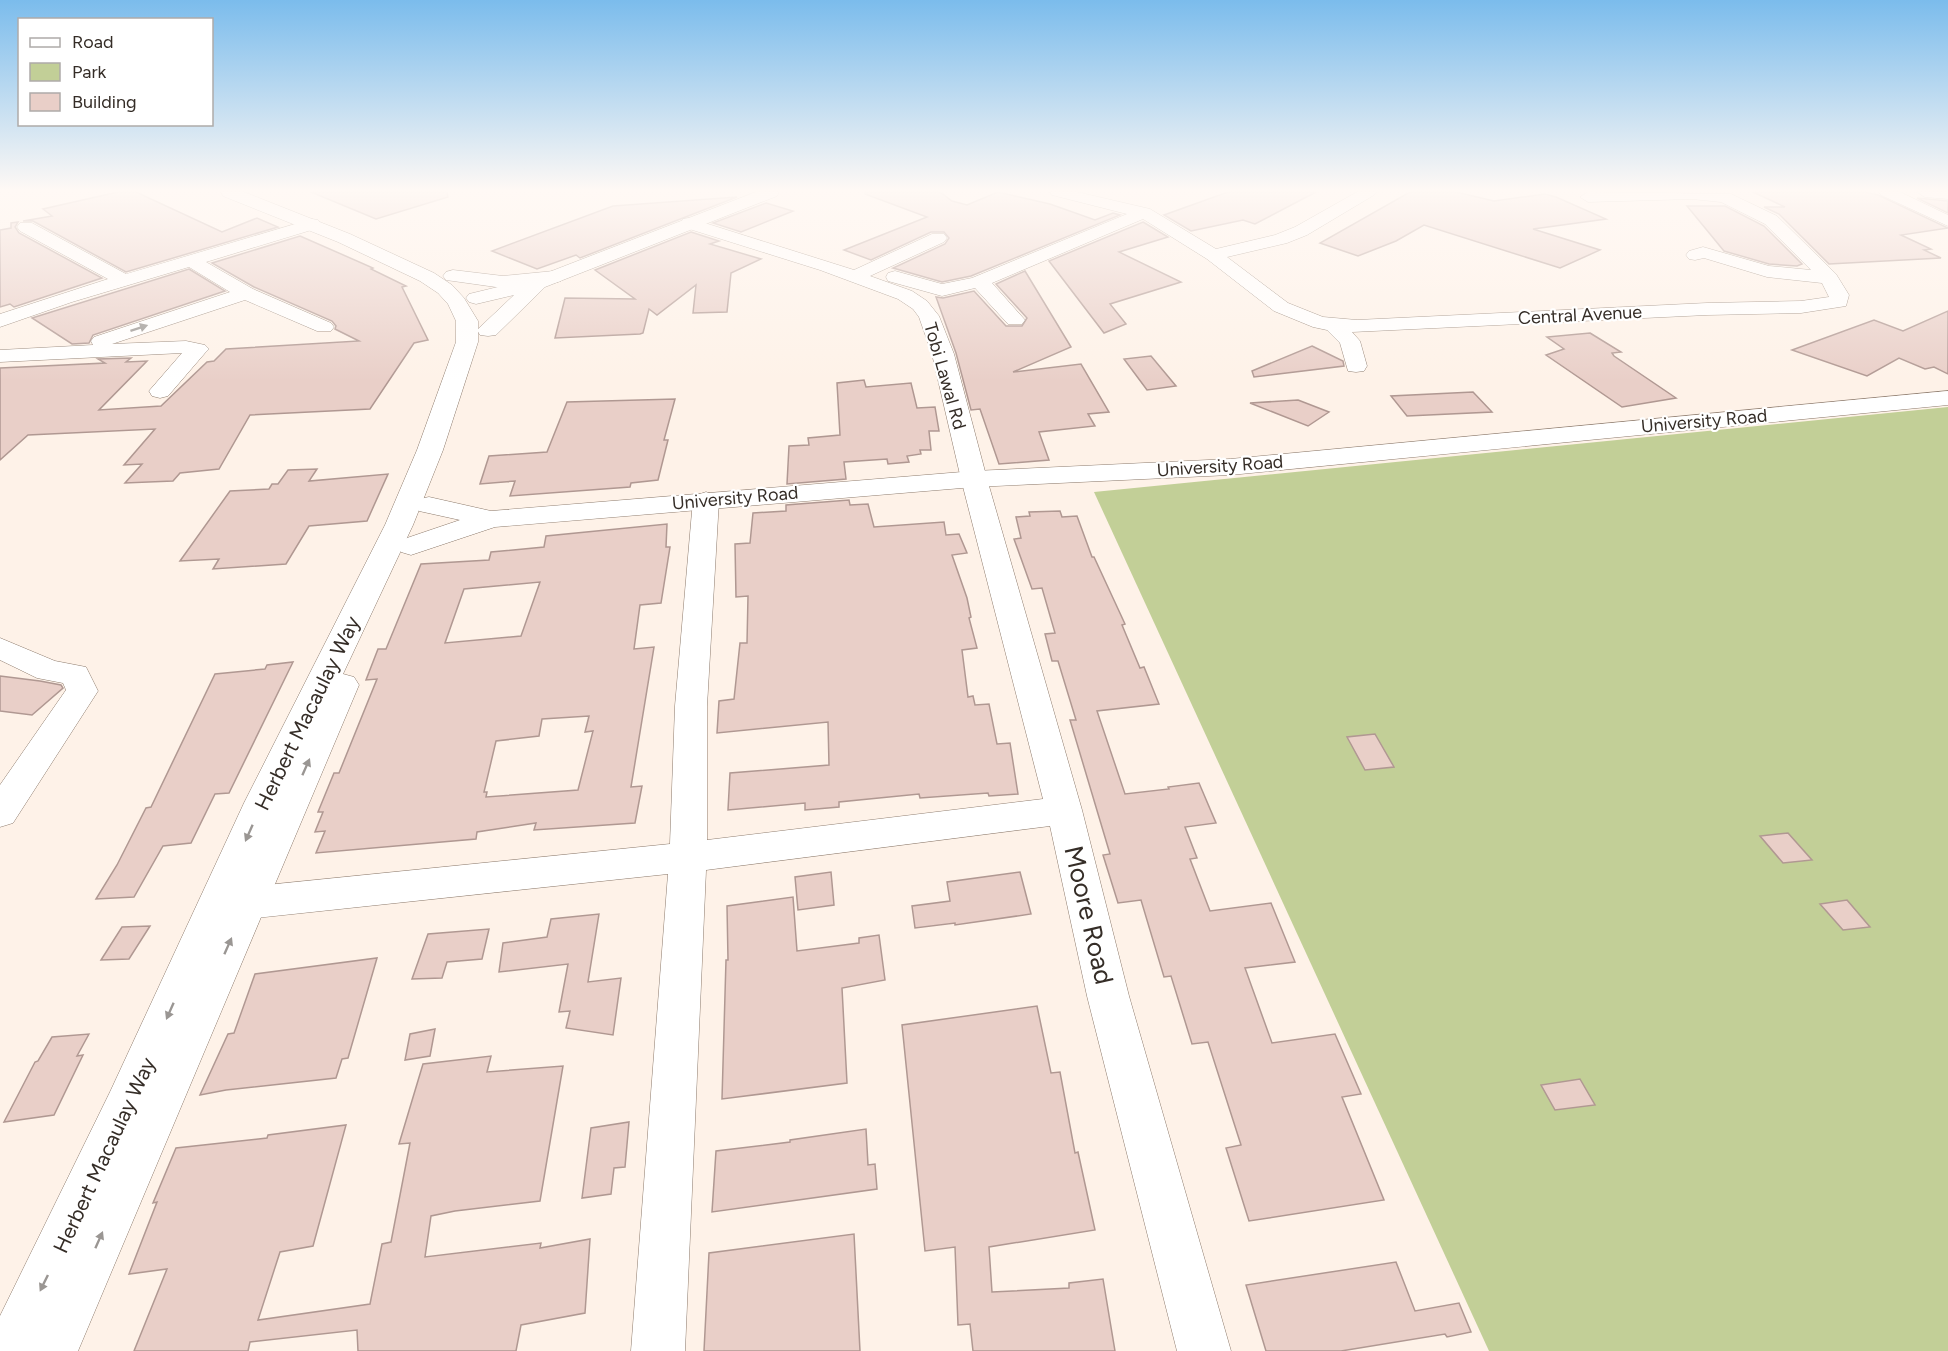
<svg xmlns="http://www.w3.org/2000/svg" width="1948" height="1351" font-family="Figtree,sans-serif">
	<style>
		.green { fill: #c2cf97 }
		.building { fill: #e9cfc8; stroke: #b09892; stroke-width: 1.5; fill-rule: evenodd }
		.lines { fill: none; stroke-linecap: round; stroke-linejoin: round }
		.street-casing { stroke: #8d7b6d; stroke-width: 1 }
		.secondary-casing { stroke: #8d7b6d; stroke-width: 1 }
		.highway-casing { stroke: #8d7b6d; stroke-width: 1 }
		.street { fill: #fff; fill-rule: evenodd }
		.secondary { fill: #fff; fill-rule: evenodd }
		.highway { fill: #fff; fill-rule: evenodd }
		.oneway { fill: #9a9693 }
		.labels { text-anchor: middle; dominant-baseline: central; stroke-width: 4.5; stroke-linejoin: round; paint-order: stroke }
		.far-street-label { font-size: 18px; fill: #352d27; stroke: #fff }
		.street-label { font-size: 21px; fill: #352d27; stroke: #fff }
		.near-street-label { font-size: 26px; fill: #352d27; stroke: #fff }
	</style>
	<rect width="100%" height="100%" fill="#fef2e8"/>
	<!-- green -->
	<path class="green" d="M1948,407V1351H1489L1094,492Z"/>
	<!-- building -->
	<g class="building">
		<path d="M118,192H136L222,232L257,218L278,227L126,272L33,221H23L52,216L43,209Z"/>
		<path d="M311,192H447L448,197L376,219Z"/>
		<path d="M865,192H940L952,201L967,205L998,192L1050,204L1095,220L1113,213L1120,215L971,276L942,282L893,268L945,244L949,238L944,232H931L871,260L844,250L927,217L865,194Z"/>
		<path d="M1228,192H1316L1255,224L1243,220L1191,231L1164,215Z"/>
		<path d="M1410,192H1456L1494,201L1545,194L1556,197L1606,219L1533,229L1600,250L1560,268L1424,225L1396,241L1358,256L1320,243Z"/>
		<path d="M1753,192H1865L1878,195L1948,228L1901,235L1931,249L1924,250L1941,258L1829,264L1779,214L1764,207H1785Z"/>
		<path d="M737,197L580,258L576,255L537,269L492,251L613,206Z"/>
		<path d="M1917,198L1948,201V213Z"/>
		<path d="M766,203L793,211L741,232L713,223Z"/>
		<path d="M1687,206H1725L1764,226L1802,264L1797,266L1769,264L1724,251Z"/>
		<path d="M18,222L15,227L19,233L102,278L14,307L10,304L0,307V230L11,228V223Z"/>
		<path d="M1143,222L1168,237L1119,252L1181,282L1110,304L1126,324L1104,333L1049,261Z"/>
		<path d="M691,232L719,241L710,244L761,259L731,273L727,312L693,313L696,285L657,315L649,309L643,333L640,334L555,338L565,298L635,299L595,270Z"/>
		<path d="M300,236L373,268L371,269L406,286L402,287L428,340L414,343L370,409L250,415L219,469L180,473L173,481L125,483L142,464L124,465L155,429L28,435L0,460V368L105,363L98,359L131,358L126,362L147,361L99,410L161,406L207,362L214,361L226,349L359,341L335,329L336,326L332,321L254,287L212,263Z"/>
		<path d="M189,269L225,291L93,335L89,343L72,344L32,318Z"/>
		<path d="M1025,271L1071,347L1013,372L1081,364L1109,412L1088,414L1095,426L1039,432L1049,460L999,464L980,409L971,410L956,353L936,297L943,298L974,291L1006,326H1022L1027,318L996,284Z"/>
		<path d="M1948,311V374L1934,367L1925,369L1899,358L1867,376L1792,350L1874,320L1903,331Z"/>
		<path d="M1590,333L1621,352L1612,353L1614,356L1676,398L1622,407L1546,355L1564,349L1547,337Z"/>
		<path d="M1312,346L1343,361L1344,366L1254,377L1252,371Z"/>
		<path d="M1151,356L1176,386L1147,390L1124,359Z"/>
		<path d="M864,380L866,387L911,383L917,408L935,407L939,431H929L931,450H920L921,454L907,456L909,462L888,464L887,459L844,462L846,479L787,484L789,446L809,445L808,438L840,435L837,383Z"/>
		<path d="M1473,392L1492,412L1407,416L1391,396Z"/>
		<path d="M675,399L664,440H668L658,480L631,483L630,487L510,496L515,481L480,484L489,456L547,452L567,402Z"/>
		<path d="M1298,400L1329,412L1308,426L1250,403Z"/>
		<path d="M317,469L309,481L388,474L367,521L309,526L286,564L213,569L219,559L180,561L230,491L269,489L272,484H278L288,470Z"/>
		<path d="M849,500L850,505L868,504L874,527L944,522L946,535L959,534L967,553L952,555L967,598L971,617L969,618L977,648L962,650L968,697L973,696L975,705L989,704L997,744L1010,743L1018,794L989,796L988,793L920,798L919,794L839,802V807L805,810V803L728,810L730,773L829,765L828,722L717,733L719,701L734,699L740,643H747L748,596L736,597L735,544L750,543L753,513L786,511V505Z"/>
		<path d="M1060,511L1062,517L1077,516L1092,557H1094L1125,624L1122,625L1140,668L1144,667L1159,704L1097,711L1125,794L1169,789L1168,787L1199,783L1216,823L1185,827L1197,858L1190,859L1210,911L1271,903L1295,962L1245,968L1272,1043L1335,1034L1361,1094L1342,1097L1384,1200L1249,1221L1226,1148L1241,1145L1208,1042L1192,1044L1171,976L1164,977L1141,900L1118,903L1103,855L1110,854L1070,720H1076L1058,661H1052L1045,634L1055,633L1042,588L1032,589L1014,539L1021,538L1016,517L1030,516L1029,512Z"/>
		<path d="M667,524L666,547H670L661,603L640,605L634,649L654,647L631,787L642,786L635,823L534,830L536,823L477,832L476,839L316,853L325,831L315,832L323,812H318L334,773H339L377,679L366,680L378,649H386L421,564L489,560L491,552L544,547L546,536ZM540,582L521,636L445,643L464,589ZM589,716L585,732L593,731L578,790L486,797L487,792H484L496,741L539,736L542,719Z"/>
		<path d="M293,662L229,793L215,794L191,843L163,846L134,897L96,899L117,865L146,808L151,807L215,674L265,669L267,665Z"/>
		<path d="M0,676L40,681L61,685L63,688L32,715L0,711Z"/>
		<path d="M1375,734L1394,767L1365,770L1347,737Z"/>
		<path d="M1788,833L1812,860L1783,863L1760,836Z"/>
		<path d="M831,872L834,905L798,910L795,877Z"/>
		<path d="M1020,872L1031,914L955,925V923L915,928L912,906L950,901L947,882Z"/>
		<path d="M793,897L797,951L859,943V938L879,935L885,980L842,988L847,1083L722,1099L726,960H728L727,906Z"/>
		<path d="M1847,900L1870,927L1843,930L1820,904Z"/>
		<path d="M599,914L588,982L621,978L613,1035L566,1028L570,1011L559,1012L568,964L499,972L503,943L547,937L551,919Z"/>
		<path d="M150,926L129,959L101,960L122,927Z"/>
		<path d="M489,929L482,959L447,962L442,978L412,979L428,934Z"/>
		<path d="M377,958L348,1058L342,1059L336,1078L226,1090L200,1095L228,1034L234,1033L255,974Z"/>
		<path d="M1037,1006L1051,1073L1060,1072L1075,1153L1078,1152L1095,1230L989,1247L992,1292L1069,1288V1283L1103,1279L1115,1351H973L970,1324L958,1325L955,1247L925,1251L902,1025Z"/>
		<path d="M435,1029L430,1056L405,1060L410,1034Z"/>
		<path d="M89,1034L77,1056L83,1055L54,1115L4,1122L35,1062L38,1061L52,1037Z"/>
		<path d="M491,1056L487,1072L563,1066L540,1201L455,1211L431,1216L425,1257L541,1243L540,1248L590,1239L585,1313L521,1325L516,1351H358L357,1330L250,1342L248,1351H134L167,1269L129,1274L157,1202L153,1203L176,1148L267,1138L268,1135L346,1125L313,1246L280,1252L258,1320L370,1304L382,1244L391,1242L410,1143L399,1144L423,1064Z"/>
		<path d="M1580,1079L1595,1105L1555,1110L1541,1085Z"/>
		<path d="M629,1122L625,1167L614,1168L611,1194L582,1198L591,1128Z"/>
		<path d="M866,1129L868,1165L875,1164L877,1189L712,1212L716,1151L790,1142V1140Z"/>
		<path d="M854,1234L860,1351H704L709,1253Z"/>
		<path d="M1396,1262L1415,1311L1459,1303L1471,1332L1447,1337L1445,1334L1341,1351H1266L1246,1285Z"/>
	</g>
	<g class="lines">
		<!-- street casing -->
		<g class="street-casing">
			<g id="street">
				<path d="M1050,192H1077L1150,209L1216,249L1275,235L1295,227L1357,192H1376L1374,195L1307,235L1287,243L1227,257L1288,303L1323,317L1357,320L1707,303L1801,301L1829,297L1822,283L1767,277L1704,258L1695,260L1689,259L1686,255L1689,251L1703,247L1769,266L1811,270L1765,224L1721,202L1692,199L1588,202L1580,197L1588,192L1731,194L1777,216L1836,274L1849,295L1846,306L1801,313L1707,315L1352,332L1360,341L1367,366L1364,371L1356,372L1348,371L1340,343L1327,330L1313,327L1274,311L1207,259L1143,219L992,283L1025,320L1022,324H1008L975,288L942,296L888,281L886,277L888,273L895,271L942,284L972,278L1127,214L1052,195Z"/>
				<path d="M1879,192H1900L1948,215V226L1881,195Z"/>
				<path d="M1917,192H1948V199L1925,197Z"/>
				<path d="M689,218L854,270L932,234H944L947,238L944,242L870,276L912,291L927,301L939,316L954,354L987,479L1082,810L1129,996L1231,1351H1177L1087,996L1050,826L706,870L685,1351H631L668,874L246,919L232,915L227,903L232,891L246,887L670,844L675,706L693,500L697,495L706,492L715,495L719,500L707,706V840L1043,799L961,479L932,354L919,317L913,309L898,299L820,270L683,227L681,223L683,219Z"/>
				<path d="M312,219L318,220L321,224L318,228L206,262L253,289L331,323L334,327L331,331H317L245,300L112,344L186,341L205,345L209,349L205,353L168,396L160,398L152,396L149,391L182,353L0,362V350L93,345L91,341L94,337L230,292L189,267L72,302L0,327V314L108,279L20,231L17,227L20,223H32L126,274Z"/>
				<path d="M0,638L55,661L86,667L98,691L13,823L0,827V785L66,690L63,683L37,678L0,660Z"/>
			</g>
		</g>
		<!-- secondary casing -->
		<g class="secondary-casing">
			<g id="secondary">
				<path d="M756,192H779L777,196L545,287L496,335L488,336L480,335L477,330L514,295L476,304L469,302L466,298L469,294L531,279Z"/>
				<path d="M1948,391V405L1230,475L974,487L495,527L411,555L401,552L397,546L401,540L460,520L419,511L415,505L419,499L429,497L491,511L974,471L1230,459Z"/>
			</g>
		</g>
		<!-- highway casing -->
		<g class="highway-casing">
			<g id="highway">
				<path d="M221,192H244L350,234L434,273L452,285L464,298L478,321V342L443,450L413,525L343,674L354,677L359,685L78,1351H0V1316L110,1092L244,803L385,525L417,450L456,342V321L448,304L438,293L420,281L338,242L223,196Z"/>
				<path d="M453,270L503,276L554,271L561,273L564,277L561,281L554,283L503,288L446,280L443,276L446,272Z"/>
			</g>
		</g>
		<!-- street -->
		<use href="#street" class="street"/>
		<!-- secondary -->
		<use href="#secondary" class="secondary"/>
		<!-- highway -->
		<use href="#highway" class="highway"/>
	</g>
	<!-- one-way arrows -->
	<defs><path id="oneway-solid" d="M-6-.8H1V-3.2L6.5 0L1 3.2V.8H-6Z" transform="scale(1.5)"/></defs>
	<g class="oneway">
		<use href="#oneway-solid" transform="translate(139 328) rotate(-18)"/>
		<use href="#oneway-solid" transform="translate(306 767) rotate(-66)"/>
		<use href="#oneway-solid" transform="translate(249 833) rotate(114)"/>
		<use href="#oneway-solid" transform="translate(228 946) rotate(-66)"/>
		<use href="#oneway-solid" transform="translate(170 1011) rotate(114)"/>
		<use href="#oneway-solid" transform="translate(99 1240) rotate(-66)"/>
		<use href="#oneway-solid" transform="translate(44 1283) rotate(116)"/>
	</g>
	<!-- sky -->
	<linearGradient id="sky" x2="0" y2="1"><stop stop-color="#7bbcec"/><stop offset="0.5" stop-color="#fff9f5"/><stop offset="1" stop-color="#fff9f5" stop-opacity="0"/></linearGradient>
	<rect width="1948" height="381" fill="url(#sky)"/>
	<g class="labels">
		<!-- far-street labels -->
		<g class="far-street-label">
			<text transform="translate(1580 315) rotate(-3)">Central Avenue</text>
			<text transform="translate(945 376) rotate(74)">Tobi Lawal Rd</text>
			<text transform="translate(1704 421) rotate(-5)">University Road</text>
			<text transform="translate(1220 466) rotate(-4)">University Road</text>
			<text transform="translate(735 498) rotate(-5)">University Road</text>
		</g>
		<!-- street labels -->
		<g class="street-label">
			<text transform="translate(307 713) rotate(-64)">Herbert Macaulay Way</text>
			<text transform="translate(104 1155) rotate(-65)">Herbert Macaulay Way</text>
		</g>
		<!-- near-street labels -->
		<g class="near-street-label">
			<text transform="translate(1089 915) rotate(77)">Moore Road</text>
		</g>
	</g>
	<!-- legend -->
	<rect x="18" y="18" width="195" height="108" fill="#ffffff" stroke="#aeaba9" stroke-width="1.5"/>
	<rect x="30" y="38" width="30" height="9" fill="#ffffff" stroke="#aeaba9" stroke-width="1.5"/>
	<text x="72" y="48" font-size="18" fill="#352d27">Road</text>
	<rect x="30" y="63" width="30" height="18" fill="#c2cf97" stroke="#aeaba9" stroke-width="1.5"/>
	<text x="72" y="78" font-size="18" fill="#352d27">Park</text>
	<rect x="30" y="93" width="30" height="18" fill="#e9cfc8" stroke="#aeaba9" stroke-width="1.5"/>
	<text x="72" y="108" font-size="18" fill="#352d27">Building</text>
</svg>
